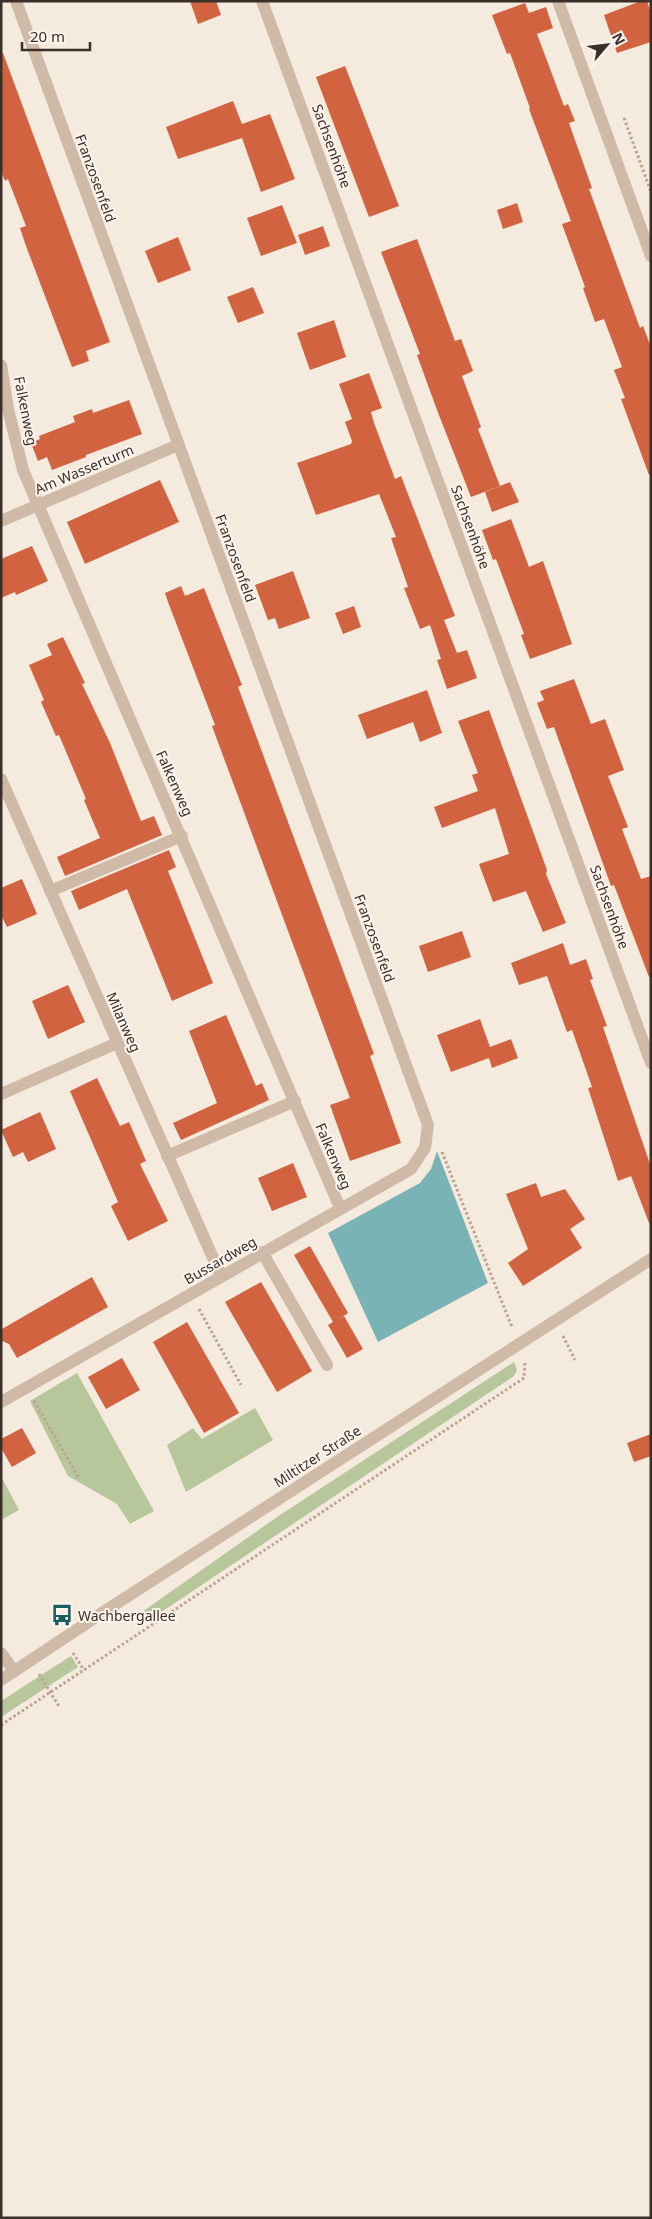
<svg xmlns="http://www.w3.org/2000/svg" width="652" height="2219" font-family="'Noto Sans',sans-serif">
	<style>
		.green { fill: #b8c69c }
		.water { fill: #7ab3b5 }
		.building { fill: #d16340 }
		.lines { fill: none; stroke-linecap: round; stroke-linejoin: round }
		.path { stroke: #bba492; stroke-width: 3; stroke-dasharray: 2.5 2.5; stroke-linecap: butt }
		.service { stroke: #cfbaa8; stroke-width: 12 }
		.minor { stroke: #cfbaa8; stroke-width: 12 }
		.tertiary { stroke: #cfbaa8; stroke-width: 12 }
		.labels { text-anchor: middle; dominant-baseline: central; stroke-width: 4; stroke-linejoin: round; paint-order: stroke }
		.street-label { font-size: 14px; fill: #3b2f29; stroke: #fcf4ec }
		.poi-label { font-size: 14px; fill: #3b2f29; stroke: #fcf4ec; text-anchor: start }
	</style>
	<rect width="100%" height="100%" fill="#f5eade"/>
	<!-- green -->
	<g class="green">
		<path d="M514,1362L517,1370L514,1376L148,1621L142,1612L277,1517Z"/>
		<path d="M77,1373L154,1511L130,1524L117,1504L68,1476L30,1401Z"/>
		<path d="M255,1408L273,1440L186,1492L167,1445L193,1428L202,1439Z"/>
		<path d="M1,1476L19,1510L1,1520Z"/>
		<path d="M71,1656L78,1667L1,1717V1701Z"/>
	</g>
	<!-- water -->
	<path class="water" d="M437,1151L488,1283L378,1342L328,1233L420,1183L431,1169Z"/>
	<!-- building -->
	<g class="building">
		<path d="M190,1H216L221,15L198,24Z"/>
		<path d="M641,1H647L651,13V42L617,53L604,15Z"/>
		<path d="M525,3L529,13L546,7L553,28L537,34L564,106L568,104L575,121L569,123L592,188L589,189L640,328L643,326L651,347V474L649,475L621,399L625,398L614,370L622,367L604,319L595,322L583,288L585,287L562,224L571,221L529,109L530,108L510,53L507,54L492,15Z"/>
		<path d="M1,53H3L110,342L86,351L89,361L72,367L26,246L20,228L26,226L8,179L5,181L1,171Z"/>
		<path d="M345,66L399,206L369,217L316,77Z"/>
		<path d="M233,101L242,124L270,114L295,179L261,192L242,138L178,159L166,127Z"/>
		<path d="M517,203L523,222L503,229L497,210Z"/>
		<path d="M282,205L297,243L261,256L247,218Z"/>
		<path d="M323,226L330,246L305,255L298,235Z"/>
		<path d="M178,237L191,270L158,283L145,251Z"/>
		<path d="M417,239L455,341L461,339L473,371L462,376L481,427L478,429L500,486L471,497L437,410L417,355L420,354L381,252Z"/>
		<path d="M253,287L264,313L238,323L227,297Z"/>
		<path d="M334,320L346,357L310,370L297,333Z"/>
		<path d="M369,373L382,408L371,412L374,423L395,479L401,476L455,616L444,620L457,653L467,650L477,678L447,689L437,660L441,659L430,625L420,629L404,588L408,587L391,538L396,537L379,494L316,515L297,463L351,444L352,441L345,422L352,419L339,384Z"/>
		<path d="M129,400L142,434L86,455V457L52,470L47,457L38,461L31,443L40,439L39,436L75,422L73,416L92,409L93,413Z"/>
		<path d="M160,480L179,522L85,564L67,522Z"/>
		<path d="M510,482L519,502L492,512L485,492Z"/>
		<path d="M511,519L529,567L543,561L572,644L530,659L521,635L524,634L496,559L493,560L482,530Z"/>
		<path d="M32,546L48,581L16,595L15,592L1,598V559Z"/>
		<path d="M293,571L310,618L279,629L275,618L268,620L255,585Z"/>
		<path d="M181,586L185,596L204,588L242,685L238,687L374,1054L370,1056L401,1143L350,1161L330,1105L350,1098L212,726L215,725L168,602L165,593Z"/>
		<path d="M354,606L361,627L343,634L335,613Z"/>
		<path d="M63,637L85,683L82,684L110,743L141,821L154,816L162,835L65,876L57,857L100,838L84,800L86,799L59,735L56,736L41,702L44,700L29,665L52,655L47,644Z"/>
		<path d="M574,679L591,724L605,719L624,770L608,776L628,827L622,829L641,879L651,876V976L649,977L614,885L611,886L554,727L547,729L537,703L544,700L540,691Z"/>
		<path d="M427,690L442,733L420,742L413,722L367,739L358,715Z"/>
		<path d="M489,710L547,870L546,874L566,923L543,932L526,891L493,902L479,864L509,854L495,808L442,828L434,807L478,791L472,775L478,773L458,721Z"/>
		<path d="M169,850L176,867L168,871L213,983L172,1001L127,889L79,910L71,891Z"/>
		<path d="M22,879L37,914L7,927L1,915V888Z"/>
		<path d="M462,931L471,957L428,972L419,946Z"/>
		<path d="M563,943L570,965L586,959L593,979L590,980L607,1026L603,1027L651,1167V1223H649L631,1176L618,1181L588,1088L592,1087L572,1030L567,1032L547,976L519,985L511,963Z"/>
		<path d="M68,985L85,1022L48,1039L32,1001Z"/>
		<path d="M226,1015L256,1086L262,1083L269,1100L181,1140L173,1123L217,1103L189,1031Z"/>
		<path d="M480,1019L490,1047L511,1039L518,1058L492,1068L489,1058L451,1072L437,1035Z"/>
		<path d="M97,1078L120,1126L129,1122L146,1161L140,1164L168,1221L128,1241L111,1206L118,1202L70,1091Z"/>
		<path d="M40,1112L56,1149L28,1162L23,1152L13,1157L1,1130Z"/>
		<path d="M293,1163L307,1197L272,1211L258,1178Z"/>
		<path d="M536,1183L541,1197L565,1189L585,1219L570,1229L582,1248L523,1286L508,1263L528,1249L506,1194Z"/>
		<path d="M310,1246L348,1313L336,1321L344,1316L363,1349L347,1358L328,1325L333,1322L294,1255Z"/>
		<path d="M92,1277L108,1307L17,1358L9,1344L2,1341V1329Z"/>
		<path d="M261,1282L312,1371L277,1392L225,1302Z"/>
		<path d="M187,1322L239,1413L204,1433L153,1342Z"/>
		<path d="M122,1358L140,1390L106,1409L88,1377Z"/>
		<path d="M22,1428L36,1453L12,1467L1,1448V1439Z"/>
		<path d="M651,1434V1456L634,1462L627,1443Z"/>
	</g>
	<g class="lines">
		<!-- path -->
		<g class="path">
			<path d="M624,118L651,192"/>
			<path d="M442,1152L512,1327"/>
			<path d="M199,1309L241,1385"/>
			<path d="M563,1336L575,1360"/>
			<path d="M34,1401L79,1478"/>
			<path d="M73,1653L84,1670"/>
			<path d="M39,1674L60,1708"/>
			<path d="M1,1725L524,1378L525,1361"/>
		</g>
		<!-- service -->
		<path class="service" d="M262,1252L327,1365"/>
		<!-- minor -->
		<g class="minor">
			<path d="M262,1L651,1063"/>
			<path d="M558,1L651,256"/>
			<path d="M1,365L8,409L23,470L340,1208"/>
			<path d="M1,521L178,445"/>
			<path d="M1,779L221,1276"/>
			<path d="M50,891L182,836"/>
			<path d="M1,1094L117,1043"/>
			<path d="M167,1156L295,1101"/>
			<path d="M1,1402L411,1169L425,1148L428,1125L16,1"/>
			<path d="M1,1653L14,1671"/>
		</g>
		<!-- tertiary -->
		<path class="tertiary" d="M1,1680L108,1609L651,1259"/>
	</g>
	<!-- icons -->
	<defs>
		<g id="bus-bare" transform="scale(1.725)"><path d="M-5-6H5V4H4V6H2V4H-2V6H-4V4H-5ZM-3.5-4V0h7V-4ZM-3.5 1.2v1.5H-2V1.2ZM2 1.2v1.5H3.5V1.2Z" fill="#1a5d62" stroke="#fcf4ec" stroke-width="2.5" paint-order="stroke"/></g>
	</defs>
	<g fill-rule="evenodd">
		<use href="#bus-bare" x="62" y="1615"/>
	</g>
	<g class="labels">
		<!-- street labels -->
		<g class="street-label">
			<text transform="translate(332 146) rotate(70)">Sachsenhöhe</text>
			<text transform="translate(96 178) rotate(70)">Franzosenfeld</text>
			<text transform="translate(26 411) rotate(79)">Falkenweg</text>
			<text transform="translate(84 469) rotate(-23)">Am Wasserturm</text>
			<text transform="translate(471 527) rotate(70)">Sachsenhöhe</text>
			<text transform="translate(236 558) rotate(70)">Franzosenfeld</text>
			<text transform="translate(175 783) rotate(66)">Falkenweg</text>
			<text transform="translate(610 907) rotate(70)">Sachsenhöhe</text>
			<text transform="translate(375 938) rotate(70)">Franzosenfeld</text>
			<text transform="translate(124 1022) rotate(66)">Milanweg</text>
			<text transform="translate(334 1156) rotate(67)">Falkenweg</text>
			<text transform="translate(220 1260) rotate(-30)">Bussardweg</text>
			<text transform="translate(317 1456) rotate(-33)">Miltitzer Straße</text>
		</g>
		<!-- poi labels -->
		<g class="poi-label">
			<text x="78" y="1615">Wachbergallee</text>
		</g>
	</g>
	<!-- border -->
	<rect width="652" height="2219" fill="none" stroke="#3b2f29" stroke-width="5"/>
	<!-- north arrow -->
	<g transform="translate(607 45) rotate(62)" stroke="#fcf4ec" stroke-width="4" paint-order="stroke">
	<path d="M0-4L9 19L0 12L-9 19Z" fill="#3b2f29"/>
	<text y="-8" font-size="14" font-weight="bold" text-anchor="middle" fill="#3b2f29">N</text>
	</g>
	<!-- scale -->
	<path d="M22 42v8h68v-8" fill="none" stroke="#3b2f29" stroke-width="2.5"/>
	<text x="30" y="42" font-size="15" fill="#3b2f29" stroke="#fcf4ec" stroke-width="4" paint-order="stroke">20 m</text>
</svg>
